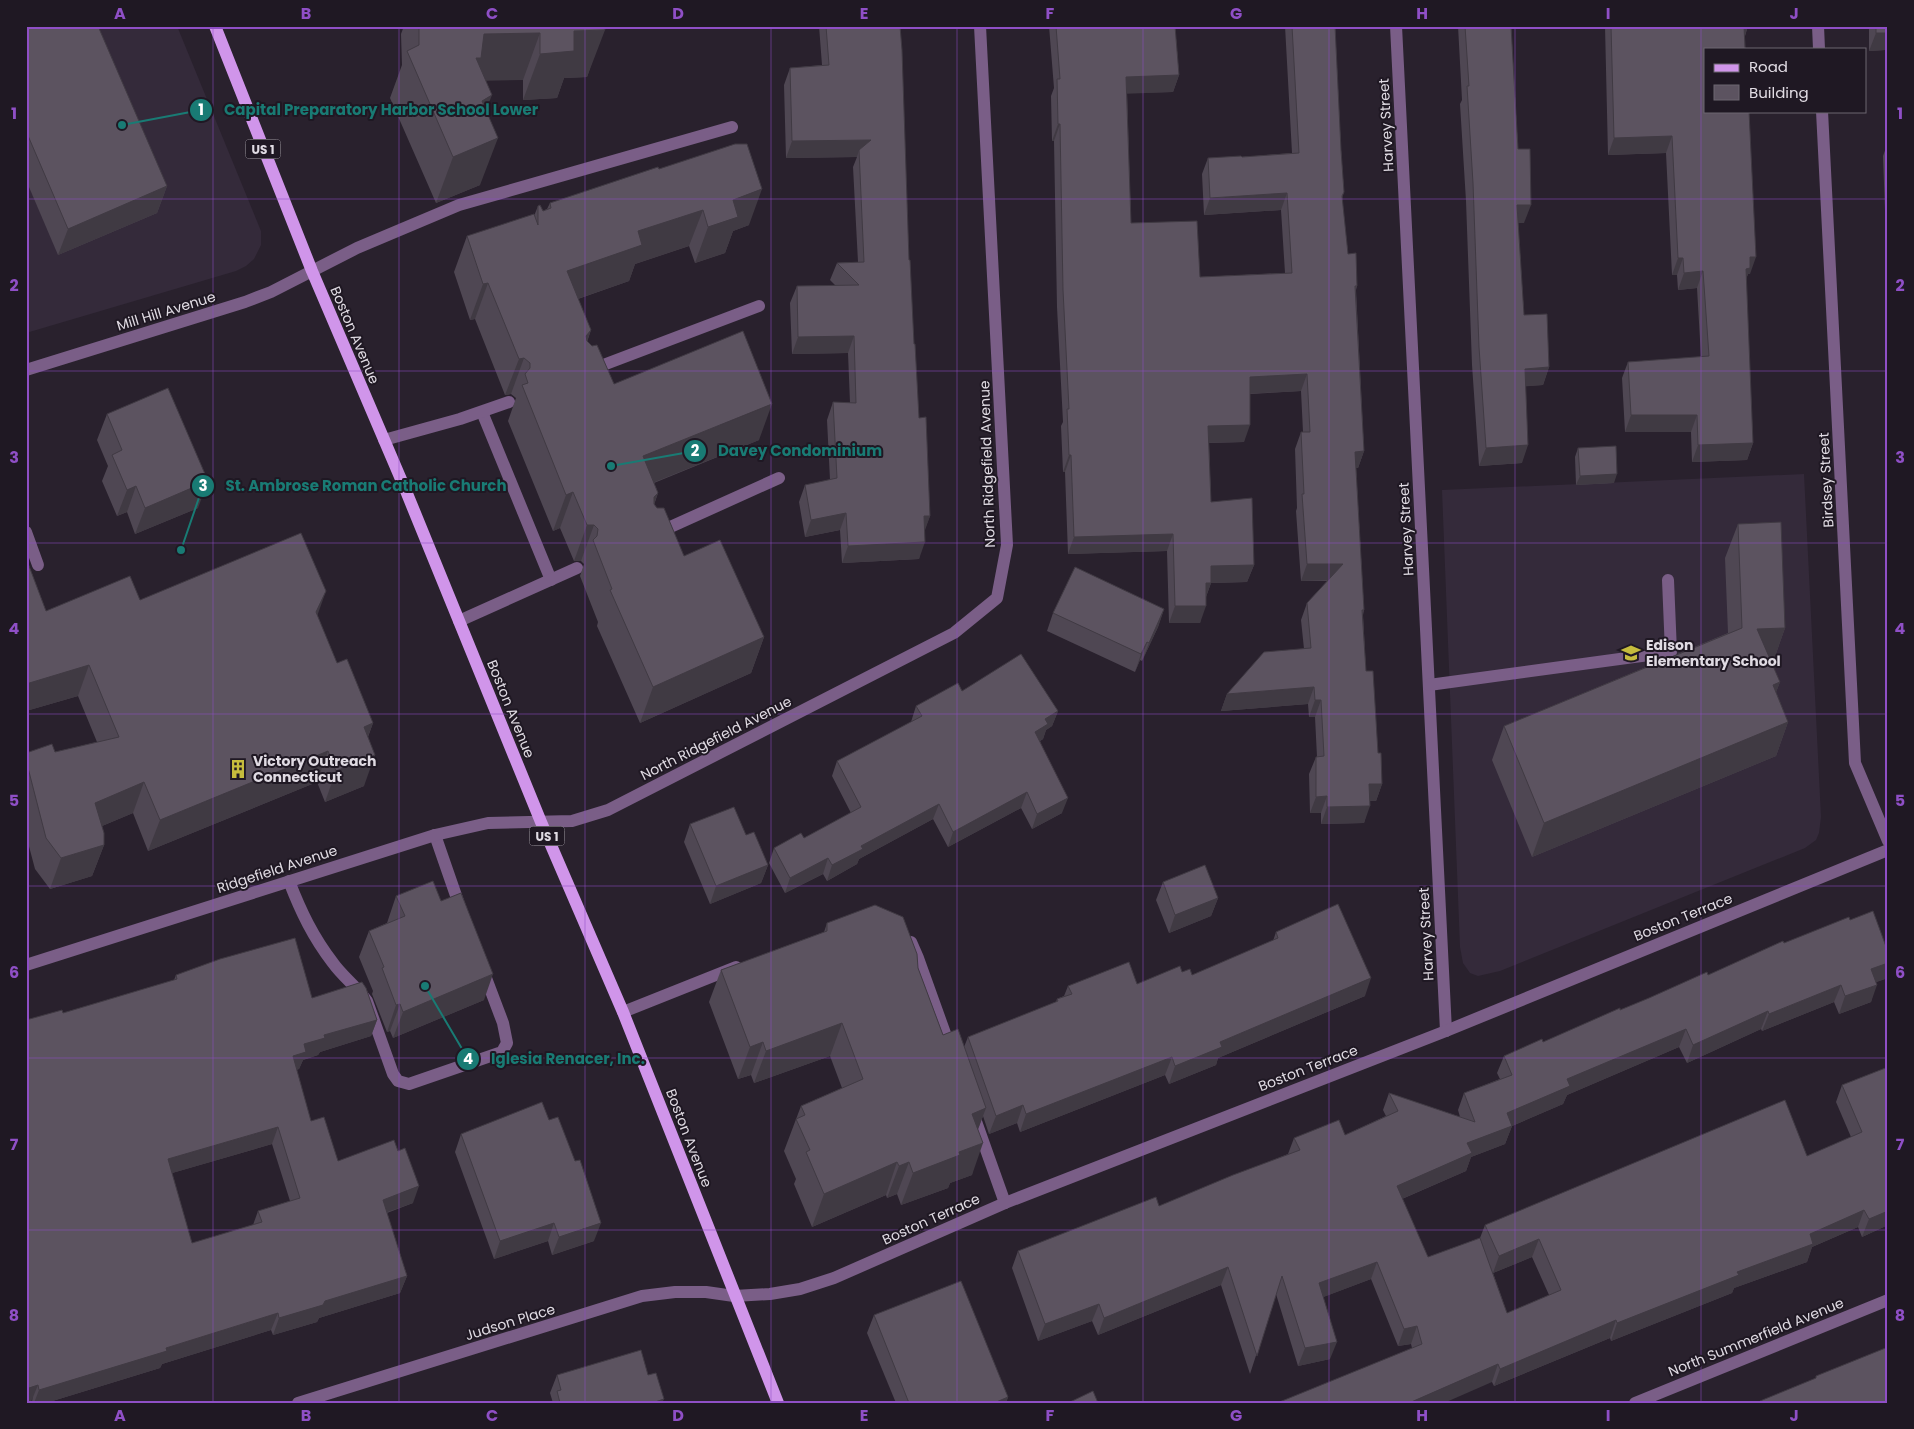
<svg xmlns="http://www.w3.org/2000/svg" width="1914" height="1429" font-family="Poppins,sans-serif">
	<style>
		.built { fill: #342a3a }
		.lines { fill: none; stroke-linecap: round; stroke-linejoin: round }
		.minor { stroke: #7a5e87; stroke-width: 12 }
		.major { stroke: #d095ea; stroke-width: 12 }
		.wall { fill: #4f4753; fill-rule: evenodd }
		.shaded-wall { fill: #403a43 }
		.building { fill: #5c5360; stroke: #403a43; fill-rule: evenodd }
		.grid { fill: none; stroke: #8f4fc6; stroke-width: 1; stroke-opacity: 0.55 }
		.labels { text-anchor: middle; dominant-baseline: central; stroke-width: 4; stroke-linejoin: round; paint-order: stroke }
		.shield { fill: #1f1823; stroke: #a6a0a9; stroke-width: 1 }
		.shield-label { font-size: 12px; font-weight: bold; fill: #e0dbe3 }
		.street-label { font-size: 14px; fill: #e0dbe3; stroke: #1f1823 }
		.poi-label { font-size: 14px; font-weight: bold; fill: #e0dbe3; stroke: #1f1823; text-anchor: start }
		.leader { fill: none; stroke: #197b74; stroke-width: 2 }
		.callout-dot { fill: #197b74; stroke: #1f1823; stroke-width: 2 }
		.mark-label { font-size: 15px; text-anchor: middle; font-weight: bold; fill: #fff }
		.callout-label { font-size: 15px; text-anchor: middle; font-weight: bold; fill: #197b74; stroke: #1f1823; stroke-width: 4; stroke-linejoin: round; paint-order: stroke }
		.neatline { fill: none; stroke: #8f4fc6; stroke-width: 2 }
		.grid-label { font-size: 16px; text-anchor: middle; font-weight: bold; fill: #8f4fc6 }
	</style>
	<rect width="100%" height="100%" fill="#29212d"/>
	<!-- built -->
	<g class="built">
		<path d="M26,26H177L261,231V245L254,259L246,266L236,271L26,333Z"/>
		<path d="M1804,474L1821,817L1819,833L1816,840L1805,848L1500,971L1478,976L1470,973L1463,963L1460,947L1442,490Z"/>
	</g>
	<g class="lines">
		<!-- minor -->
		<g class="minor">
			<path d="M1396,26L1446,1031"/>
			<path d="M1818,26L1819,49"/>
			<path d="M1822,111L1855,763L1888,841"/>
			<path d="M26,370L245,302L271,292L357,248L459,205L732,127"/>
			<path d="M590,370L759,306"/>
			<path d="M482,412L551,580"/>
			<path d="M384,440L460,419L509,402"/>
			<path d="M26,532L38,565"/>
			<path d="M657,533L779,478"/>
			<path d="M459,621L577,568"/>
			<path d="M1429,685L1671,652L1668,580"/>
			<path d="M435,835L461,910"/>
			<path d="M289,881C301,912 313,937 333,963C343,977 357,987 367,1001L393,1074L398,1081L409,1084L502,1052L507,1043L503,1023L483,970"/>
			<path d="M911,942L918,958L951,1050"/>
			<path d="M26,965L435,835L488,823L572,821L608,810L954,633L997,598L1007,545L980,26"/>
			<path d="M623,1012L736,967"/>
			<path d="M973,1113L1005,1203"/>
			<path d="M298,1403L642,1296L675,1292H706L734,1296L770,1294L800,1289L834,1278L1005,1203L1446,1031L1888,850"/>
			<path d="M1635,1403L1888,1300"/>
		</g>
		<!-- major -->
		<path class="major" d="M215,26L312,271L406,491L541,822L623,1012L778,1403"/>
	</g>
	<!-- wall -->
	<g class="wall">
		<path d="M26,26L167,186L157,213L58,255L26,180Z"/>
		<path d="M404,26H604L587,77L564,78L557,98L523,100V80H486L480,185L436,203L390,98L402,65L401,34Z"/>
		<path d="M819,26H900L909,260L914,344L919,418L930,516L924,531L919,559L842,563L840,530L805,537L799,502L805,485L830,480L827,420L833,402L850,403L848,353L792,354L790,303L797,286H836L830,280L837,263L858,262L853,167L857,157L786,158L784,85L790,68L822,65Z"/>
		<path d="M1049,26H1175L1179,75L1173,92L1127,93L1131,223L1200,277L1285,273L1281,210L1204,215L1202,174L1208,158L1242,157L1292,153L1285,26H1335L1341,150L1344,192L1342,198L1348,254L1357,286L1356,290L1364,451L1358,468H1356L1364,610L1363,615L1366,671L1378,753L1382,784L1376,801H1370L1364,823L1321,824V813H1310L1309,774L1316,757H1317L1315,717H1309L1308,704L1221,711L1227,694L1304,649L1301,620L1307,603L1328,581H1301L1296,511L1297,508L1295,449L1301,432H1303L1301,391L1250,394L1244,442L1209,443L1211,502L1254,565L1247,582L1211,583L1206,597L1200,623H1169L1167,551L1068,554L1065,472H1063L1061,426L1063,422L1057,307L1054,141H1052L1051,96L1054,88Z"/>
		<path d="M1458,26H1511L1518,149L1524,223H1518L1524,315L1549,367L1543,385L1525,386L1522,463L1479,466L1472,365L1466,201L1460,104L1462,100Z"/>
		<path d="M1605,26H1748L1745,36L1750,274H1748L1746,279L1753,443L1747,460L1692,462L1691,432H1625L1622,378L1628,362L1701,357L1697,288L1678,290L1677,275H1672L1666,153L1608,155Z"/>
		<path d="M1869,26H1888V108L1885,50L1869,51Z"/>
		<path d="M1888,142V211H1885L1883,156Z"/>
		<path d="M659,169L749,225L733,231L725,253L695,263L689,246L635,264L629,281L578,299L591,330L587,342L614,384L759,440L654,483L658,493L654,505L684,556L764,637L751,673L640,723L597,626L598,622L580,576L584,564L581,561H574L560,528L553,531L508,421L516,398L511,394L505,395L475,319L470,320L454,272L467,236L534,216L538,206L543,211L547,209L550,203Z"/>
		<path d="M107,414L198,508L135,534L127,512L117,516L102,481L108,466L97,440Z"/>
		<path d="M1578,448L1614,483L1576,485L1575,457Z"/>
		<path d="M1738,524L1785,628L1773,662H1771L1780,682L1776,692L1788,722L1776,756L1532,857L1492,760L1504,726L1728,633L1725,558Z"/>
		<path d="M26,558L46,611L140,600L317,615L337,663L373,723L368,737L364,786L325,802L317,782L148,851L133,813L102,826L104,845L92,876L50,889L35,869L26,835V753L55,752L97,742L78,696L26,711Z"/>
		<path d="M1164,609L1158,627L1142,661L1140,660L1135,672L1047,631L1053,613Z"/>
		<path d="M962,691L1058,711L1052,726L1046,730L1043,739L1040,741L1062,813L1032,829L1021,808L948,847L933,819L859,859L857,864L827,881L823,874L785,893L769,863L774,848L804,838L851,813L832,776L837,761L911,722L916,706Z"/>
		<path d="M690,824L746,835L768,865L761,883L710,904L684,842Z"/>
		<path d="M1163,882L1218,898L1211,916L1169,933L1156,900Z"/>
		<path d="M396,896L484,1000L393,1038L390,1031L387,1032L372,994L373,991L359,957L369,931L387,923Z"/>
		<path d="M1850,920L1888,952V971L1885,979L1876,982L1871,1002L1839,1014L1834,1002L1762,1031L1761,1029L1687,1063L1679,1047L1567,1095L1563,1104L1512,1126L1505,1144L1471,1157L1466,1171L1402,1199L1428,1257L1480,1238L1485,1225L1807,1156L1851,1137L1836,1102L1842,1085L1888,1067V1225L1862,1237L1858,1227L1812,1247L1807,1262L1734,1288L1732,1293L1611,1341L1610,1338L1494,1386L1492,1382L1412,1348L1411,1344L1398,1346L1371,1279L1323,1297L1330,1359L1298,1366L1276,1294L1250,1374L1221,1285L1098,1335L1092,1321L1038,1341L1012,1268L1018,1251L1159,1206L1288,1154L1294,1138L1345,1135L1386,1116L1383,1110L1389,1093L1460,1117L1458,1110L1464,1093L1500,1079L1497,1073L1504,1056L1543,1042L1620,1010L1708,975L1784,943ZM1532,1257L1549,1295L1507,1313L1493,1273Z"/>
		<path d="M827,923L918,968L943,1035L964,1047L968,1037L1056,1002L1057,999L1064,996L1068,986L1137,984L1182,972L1192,975L1273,941L1276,932L1365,996L1218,1058L1216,1065L1169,1084L1165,1075L1020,1132L1017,1123L989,1134L983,1116L978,1129L972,1175L950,1183L948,1188L901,1205L897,1194L887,1198L886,1195L812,1227L794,1184L796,1179L784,1151L801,1106L842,1088L830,1056L754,1083L751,1075L738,1079L709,1002L721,970L824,932Z"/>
		<path d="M176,975L312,998L377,1020L371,1036L320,1052L318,1055L303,1060L299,1069L296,1070L311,1121L338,1161L413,1203L387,1213L407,1276L400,1293L319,1318L317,1322L273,1335L271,1330L162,1364L160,1368L46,1403H32L63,1013L174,980ZM272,1144L290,1201L258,1211L253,1225L192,1243L172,1173Z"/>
		<path d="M461,1134L594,1241L552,1255L548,1241L494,1259L455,1152Z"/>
		<path d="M874,1315L1008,1397L1006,1403H896L867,1333Z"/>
		<path d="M557,1375H648L662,1403H553L550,1393Z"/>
	</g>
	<!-- shaded-wall -->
	<g class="shaded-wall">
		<path d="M1742,26H1748L1744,38Z"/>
		<path d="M605,30L587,77L564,78L557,98L523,100L540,54L574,31Z"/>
		<path d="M540,33L523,80L473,81L459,105L484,34Z"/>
		<path d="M1876,33H1888V43L1885,50L1869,51Z"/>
		<path d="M1179,75L1173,92L1120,94L1126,77Z"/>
		<path d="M492,95L474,141L482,101Z"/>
		<path d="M1058,124H1060L1054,141H1052Z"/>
		<path d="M1672,136L1666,153L1608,155L1614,138Z"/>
		<path d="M498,138L480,185L436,203L453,157Z"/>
		<path d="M871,140L859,150L857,157L786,158L792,141Z"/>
		<path d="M167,186L157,213L58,255L68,229Z"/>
		<path d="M762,189L749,225L733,231L725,253L695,263L708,227L733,200Z"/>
		<path d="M1287,193L1281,210L1204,215L1210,198Z"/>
		<path d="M1888,204V211H1885Z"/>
		<path d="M1517,205H1531L1524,223H1510Z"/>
		<path d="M703,210L689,246L635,264L629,281L554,307L567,271L638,231Z"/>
		<path d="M1750,257H1756L1750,274H1748L1744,285H1740Z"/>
		<path d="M1678,258H1683L1677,275H1672Z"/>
		<path d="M1703,271L1697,288L1678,290L1684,273Z"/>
		<path d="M488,283L475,319L470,320L483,284Z"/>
		<path d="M591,330L578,366L586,336Z"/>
		<path d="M854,336L848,353L792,354L798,337Z"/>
		<path d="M524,358L511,394L505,395L519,359Z"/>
		<path d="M1549,367L1543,385L1518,387L1525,369Z"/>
		<path d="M1307,374L1301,391L1244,394L1250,377Z"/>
		<path d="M772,404L759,440L630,492L643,456Z"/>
		<path d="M1631,415H1697L1691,432H1625Z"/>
		<path d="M1250,425L1244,442L1202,443L1208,426Z"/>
		<path d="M1753,443L1747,460L1692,462L1698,445Z"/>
		<path d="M1528,445L1522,463L1479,466L1486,448Z"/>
		<path d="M1364,451L1358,468H1349L1355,452Z"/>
		<path d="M1069,455H1071L1065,472H1063Z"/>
		<path d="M1617,474L1614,483L1576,485L1580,476Z"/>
		<path d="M208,481L198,508L135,534L145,508Z"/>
		<path d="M136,486L127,512L117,516L127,490Z"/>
		<path d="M573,492L560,528L553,531L566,495Z"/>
		<path d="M658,493L645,529L654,497Z"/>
		<path d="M846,513L840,530L805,537L811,520Z"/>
		<path d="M924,516H930L924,533Z"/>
		<path d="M587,525H594L581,561H574Z"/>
		<path d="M1173,534L1167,551L1068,554L1074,537Z"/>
		<path d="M925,542L919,559L842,563L848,546Z"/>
		<path d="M1307,564H1343L1337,580L1301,581Z"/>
		<path d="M1254,565L1247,582L1211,583L1205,599L1199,600L1211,566Z"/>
		<path d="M326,591L315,622L316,612Z"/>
		<path d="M1175,606H1206L1200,623H1169Z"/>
		<path d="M1164,609L1158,627L1142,661L1149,643Z"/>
		<path d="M1785,628L1773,662L1744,663L1757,629Z"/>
		<path d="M764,637L751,673L640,723L653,687Z"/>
		<path d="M1147,642L1140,660L1135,672L1141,654Z"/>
		<path d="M89,665L78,696L26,711V684Z"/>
		<path d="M1780,682L1767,716L1773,685Z"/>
		<path d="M1314,687L1308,704L1221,711L1227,694Z"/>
		<path d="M1315,700H1321L1315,717H1309Z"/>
		<path d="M1058,711L1052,726L1046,730L1043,739L1030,747L1035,732L1045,719Z"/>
		<path d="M1788,722L1776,756L1532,857L1544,823Z"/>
		<path d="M373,723L361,754L364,727Z"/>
		<path d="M328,751L317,782L148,851L160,820Z"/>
		<path d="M375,755L364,786L325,802L336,771Z"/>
		<path d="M144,782L133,813L83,834L95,803Z"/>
		<path d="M1369,784H1382L1376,801H1363Z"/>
		<path d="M1027,792L1021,808L948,847L953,832Z"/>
		<path d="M1327,796L1321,813H1310L1316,797Z"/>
		<path d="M1068,798L1062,813L1032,829L1037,814Z"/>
		<path d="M939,804L933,819L859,859L857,864L827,881L832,865L861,846Z"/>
		<path d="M1370,806L1364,823L1321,824L1327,807Z"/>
		<path d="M104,845L92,876L50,889L61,858Z"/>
		<path d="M828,858L823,874L785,893L790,878Z"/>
		<path d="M768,865L761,883L710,904L716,886Z"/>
		<path d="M1218,898L1211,916L1169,933L1175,915Z"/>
		<path d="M1888,963V971L1885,979L1865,986L1871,969Z"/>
		<path d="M493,974L484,1000L393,1038L403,1012Z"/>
		<path d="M1371,978L1365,996L1218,1058L1216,1065L1169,1084L1175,1066L1220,1042Z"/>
		<path d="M1841,985L1834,1002L1762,1031L1769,1014Z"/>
		<path d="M1877,985L1871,1002L1839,1014L1845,996Z"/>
		<path d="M400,1004L390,1031L387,1032L396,1005Z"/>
		<path d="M1768,1011L1761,1029L1687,1063L1693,1045Z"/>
		<path d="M377,1020L371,1036L320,1052L318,1055L303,1060L299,1069L286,1073L293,1056L304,1044L324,1035Z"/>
		<path d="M842,1023L830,1056L754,1083L766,1051Z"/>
		<path d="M1686,1029L1679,1047L1567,1095L1563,1104L1512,1126L1505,1144L1471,1157L1466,1171L1390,1204L1397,1186L1467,1143L1507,1113L1567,1079Z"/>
		<path d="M763,1042L751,1075L738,1079L750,1047Z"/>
		<path d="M1172,1057L1165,1075L1020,1132L1026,1114Z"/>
		<path d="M1023,1105L1017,1123L989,1134L996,1116Z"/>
		<path d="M986,1108L974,1140L972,1114Z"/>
		<path d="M278,1127L272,1144L162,1176L168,1159Z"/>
		<path d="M983,1143L972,1175L950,1183L948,1188L901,1205L913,1173L959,1152Z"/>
		<path d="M897,1162L886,1195L812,1227L824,1194Z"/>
		<path d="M909,1162L897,1194L887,1198L899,1166Z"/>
		<path d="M419,1186L413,1203L376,1216L383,1200Z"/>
		<path d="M1864,1210L1858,1227L1812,1247L1807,1262L1734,1288L1732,1293L1611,1341L1617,1323L1737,1272L1810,1234Z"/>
		<path d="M1888,1211V1225L1862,1237L1869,1219Z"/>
		<path d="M554,1223L548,1241L494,1259L500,1241Z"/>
		<path d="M601,1223L594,1241L552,1255L559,1237Z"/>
		<path d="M1539,1239L1532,1257L1493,1273L1499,1256Z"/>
		<path d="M1377,1262L1371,1279L1313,1301L1319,1283Z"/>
		<path d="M1228,1267L1221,1285L1098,1335L1104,1318Z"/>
		<path d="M407,1276L400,1293L319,1318L317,1322L273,1335L279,1318L325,1301Z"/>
		<path d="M1099,1304L1092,1321L1038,1341L1045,1324Z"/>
		<path d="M278,1313L271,1330L162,1364L160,1368L46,1403H34L39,1390L166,1348Z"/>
		<path d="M1616,1320L1610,1338L1494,1386L1500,1369Z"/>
		<path d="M1417,1326L1411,1344L1398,1346L1404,1329Z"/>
		<path d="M1337,1342L1330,1359L1298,1366L1305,1348Z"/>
		<path d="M1498,1364L1492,1382L1444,1403H1409Z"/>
		<path d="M38,1385L31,1402L26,1403V1389Z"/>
		<path d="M1008,1397L1006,1403H994Z"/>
		<path d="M664,1399L662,1403H652Z"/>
	</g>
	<!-- building -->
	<g class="building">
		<path d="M26,26H98L167,186L68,229L26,131Z"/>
		<path d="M419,26H604L605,30L574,31V51L540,54V33L484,34L481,58H476L492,95L482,101L498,138L453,157L407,51L419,45Z"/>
		<path d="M826,26H900L902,50L909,260H910L914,344H915L919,418L926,417L930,516H924L925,542L848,546L846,513L811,520L805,485L837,478L833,402L856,403L854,336L798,337L797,286L859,285L837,263L864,262L859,150L871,140L792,141L790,68L829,65Z"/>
		<path d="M1056,26H1175L1179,75L1126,77L1131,223L1197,221L1200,277L1292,273L1287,193L1210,198L1208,158L1241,156L1242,157L1299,153L1292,26H1335L1341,150L1344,192L1342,196L1348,254L1356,253L1357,286H1355L1364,451L1355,452L1364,610H1362L1366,671H1373L1378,753H1381L1382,784H1369L1370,806L1327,807V796L1316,797V757L1324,756L1321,700H1315L1314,687L1227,694L1264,652L1311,648L1307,603L1343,564H1307L1302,494H1304L1301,432H1310L1307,374L1250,377V425L1208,426L1211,502L1252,498L1254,565L1211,566V583H1206V606H1175L1173,534L1074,537L1071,455H1069L1067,409H1069L1063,290L1060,124H1058L1057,79H1060Z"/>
		<path d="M1465,26H1511L1518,149H1530L1531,205H1517L1524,315L1547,314L1549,367L1525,369L1528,445L1486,448L1479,347L1473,183L1467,86H1469Z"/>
		<path d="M1611,26H1744L1745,49H1705V111H1749L1756,257H1750V268L1746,269L1753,443L1698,445L1697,415H1631L1628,362L1709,356L1703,271L1684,273L1683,258H1678L1672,136L1614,138Z"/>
		<rect x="1876" y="26" width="12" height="7"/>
		<path d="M735,144H747L762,189L733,200L738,217L708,227L703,210L638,231L642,245L567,271L591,330L586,336L587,341L592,346L597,345L614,384L743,331L772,404L643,456L658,493L654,497V504L657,508H664L684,556L720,540L764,637L653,687L610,590L612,589L593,540L597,536L598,529L594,525H587L573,492L566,495L522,385L528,383L525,374L530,368V363L524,358L519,359L488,283L483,284L467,236L534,214L538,225V206L540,205L543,211L551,208L550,203L658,167L659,169Z"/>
		<path d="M168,388L208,481L145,508L136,486L127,490L112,455L122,450L107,414Z"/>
		<path d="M1616,446L1617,474L1580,476L1578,448Z"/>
		<path d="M1781,522L1785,628L1757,629L1780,682L1773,685L1788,722L1544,823L1504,726L1742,628L1738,524Z"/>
		<path d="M301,533L326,591L316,612L337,663L347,659L373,723L364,727L375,755L336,771L328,751L160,820L144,782L95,803L104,833V845L61,858L46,838L26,760V753L52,744L55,752L119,737L89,665L26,684V558L46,611L130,576L140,600Z"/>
		<path d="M1075,567L1164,609L1149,643L1147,642L1141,654L1053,613Z"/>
		<path d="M1021,654L1058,711L1045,719L1048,724L1035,732L1068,798L1037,814L1027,792L953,832L939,804L861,846L863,849L832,865L828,858L790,878L774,848L801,833L804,838L861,807L837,761L922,716L916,706L958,683L962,691Z"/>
		<path d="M734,807L746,835L754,832L768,865L716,886L690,824Z"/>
		<path d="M1205,865L1218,898L1175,915L1163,882Z"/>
		<path d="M433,881L441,901L461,893L493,974L403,1012L400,1004L396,1005L382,968L384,967L369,931L405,916L396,896Z"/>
		<path d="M1338,904L1371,978L1220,1042L1222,1047L1175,1066L1172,1057L1026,1114L1023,1105L996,1116L968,1037L1058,1001L1057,999L1072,994L1068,986L1129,962L1137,984L1180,966L1182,972L1190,969L1192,975L1278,938L1276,932Z"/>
		<path d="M875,905L903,917L917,954L918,968L943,1035L958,1029L986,1108L972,1114L983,1143L959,1152L960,1155L913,1173L909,1162L899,1166L897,1162L824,1194L806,1152L810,1150L796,1119L805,1115L801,1106L863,1079L842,1023L766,1051L763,1042L750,1047L721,970L827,931V923Z"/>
		<path d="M1873,911L1888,952V963L1871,969L1877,985L1845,996L1841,985L1769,1014L1768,1011L1693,1045L1686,1029L1567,1079L1570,1086L1507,1113L1512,1126L1467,1143L1472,1153L1397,1186L1428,1257L1480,1238L1507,1313L1561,1290L1539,1239L1499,1256L1485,1225L1785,1100L1807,1156L1862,1132L1842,1085L1888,1067V1211L1869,1219L1864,1210L1810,1234L1813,1244L1737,1272L1739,1275L1617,1323L1616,1320L1500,1369L1498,1364L1409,1403H1277L1422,1344L1417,1326L1404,1329L1377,1262L1319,1283L1337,1342L1305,1348L1282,1276L1257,1356L1228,1267L1104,1318L1099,1304L1045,1324L1018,1251L1156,1197L1159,1206L1233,1175L1300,1150L1294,1138L1339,1120L1345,1135L1398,1111L1389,1093L1475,1122L1464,1093L1512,1075L1504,1056L1542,1039L1543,1042L1620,1008V1010L1649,998L1707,972L1708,975L1783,941L1784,943L1849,917L1850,920Z"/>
		<path d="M295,938L312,998L362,982L366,988L377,1020L324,1035L325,1038L304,1044L306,1052L293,1056L311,1121L324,1117L338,1161L394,1140L398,1151L405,1148L419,1186L383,1200L407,1276L325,1301L323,1305L279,1318L278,1313L166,1348L167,1351L39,1390L38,1385L26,1389V1020L62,1010L63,1013L177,979L176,975L220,959ZM278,1127L300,1198L258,1211L262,1222L192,1243L168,1159Z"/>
		<path d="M542,1102L549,1120L558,1117L575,1161L580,1160L601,1223L559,1237L554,1223L500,1241L461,1134Z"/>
		<path d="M961,1281L1008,1397L994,1403H909L874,1315Z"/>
		<path d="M1888,1347V1403H1760V1401L1816,1378V1376Z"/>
		<path d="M641,1350L648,1375L656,1373L664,1399L652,1403H560L557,1391L561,1390L557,1375Z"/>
		<path d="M1093,1391L1098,1403H1068Z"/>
	</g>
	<!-- grid -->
	<path class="grid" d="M213,26V1403M399,26V1403M585,26V1403M771,26V1403M957,26V1403M1143,26V1403M1329,26V1403M1515,26V1403M1701,26V1403M26,199H1888M26,371H1888M26,543H1888M26,714H1888M26,886H1888M26,1058H1888M26,1230H1888"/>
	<!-- icons -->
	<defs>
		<g id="school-bare" transform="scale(1.5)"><path d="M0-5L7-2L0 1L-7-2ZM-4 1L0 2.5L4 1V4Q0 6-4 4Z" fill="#c6bc3d" stroke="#1f1823" stroke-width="2.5" paint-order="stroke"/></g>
		<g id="building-bare" transform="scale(1.5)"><path d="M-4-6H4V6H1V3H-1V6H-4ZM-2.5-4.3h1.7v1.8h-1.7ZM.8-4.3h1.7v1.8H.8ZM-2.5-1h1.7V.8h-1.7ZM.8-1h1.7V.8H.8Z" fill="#c6bc3d" stroke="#1f1823" stroke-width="2.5" paint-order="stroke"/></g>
	</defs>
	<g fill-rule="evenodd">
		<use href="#school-bare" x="1631" y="653"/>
		<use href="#building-bare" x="238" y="769"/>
	</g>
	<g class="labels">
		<!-- shield labels -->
		<g class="shield">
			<rect x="245.5" y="139.5" width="35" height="19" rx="4"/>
			<rect x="529.5" y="826.5" width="35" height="19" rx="4"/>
		</g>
		<g class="shield-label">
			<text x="263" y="149">US 1</text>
			<text x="547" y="836">US 1</text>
		</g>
		<!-- street labels -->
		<g class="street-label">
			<text transform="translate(1386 125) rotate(-93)">Harvey Street</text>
			<text transform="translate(166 311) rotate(-17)">Mill Hill Avenue</text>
			<text transform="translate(355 335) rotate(67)">Boston Avenue</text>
			<text transform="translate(987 464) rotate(-92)">North Ridgefield Avenue</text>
			<text transform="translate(1826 480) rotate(-93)">Birdsey Street</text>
			<text transform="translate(1406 529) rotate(-93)">Harvey Street</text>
			<text transform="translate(511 709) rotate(68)">Boston Avenue</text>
			<text transform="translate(716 738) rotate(-27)">North Ridgefield Avenue</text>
			<text transform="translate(277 869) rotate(-18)">Ridgefield Avenue</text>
			<text transform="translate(1683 917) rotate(-22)">Boston Terrace</text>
			<text transform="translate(1426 934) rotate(-93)">Harvey Street</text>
			<text transform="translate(1308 1068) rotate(-21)">Boston Terrace</text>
			<text transform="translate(689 1138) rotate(69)">Boston Avenue</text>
			<text transform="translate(931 1219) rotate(-24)">Boston Terrace</text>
			<text transform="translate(510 1322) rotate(-17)">Judson Place</text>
			<text transform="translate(1756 1337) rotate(-22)">North Summerfield Avenue</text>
		</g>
		<!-- poi labels -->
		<g class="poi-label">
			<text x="1646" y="645">Edison<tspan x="1646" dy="16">Elementary School</tspan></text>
			<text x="253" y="761">Victory Outreach<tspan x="253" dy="16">Connecticut</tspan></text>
		</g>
	</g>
	<!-- callouts -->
	<path class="leader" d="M122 125L201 110M611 466L695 451M181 550L203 486M425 986L468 1059"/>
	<g class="callout-dot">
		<circle cx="122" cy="125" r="5"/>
		<circle cx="611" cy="466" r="5"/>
		<circle cx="181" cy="550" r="5"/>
		<circle cx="425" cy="986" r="5"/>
		<circle cx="201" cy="110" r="12"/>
		<circle cx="695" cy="451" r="12"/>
		<circle cx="203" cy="486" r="12"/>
		<circle cx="468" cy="1059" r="12"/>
	</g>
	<g class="mark-label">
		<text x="201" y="115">1</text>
		<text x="695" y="456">2</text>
		<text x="203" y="491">3</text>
		<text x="468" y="1064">4</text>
	</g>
	<g class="callout-label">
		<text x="381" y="115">Capital Preparatory Harbor School Lower</text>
		<text x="800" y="456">Davey Condominium</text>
		<text x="366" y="491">St. Ambrose Roman Catholic Church</text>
		<text x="568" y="1064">Iglesia Renacer, Inc.</text>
	</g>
	<!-- border -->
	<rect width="1914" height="1429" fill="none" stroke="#1f1823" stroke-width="55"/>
	<!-- legend -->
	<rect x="1704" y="48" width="162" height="65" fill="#1f1823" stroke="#6c6670"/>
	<rect x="1714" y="64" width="25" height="8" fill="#d095ea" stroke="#6c6670"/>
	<text x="1749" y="72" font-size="15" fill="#e0dbe3">Road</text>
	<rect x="1714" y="85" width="25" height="15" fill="#5c5360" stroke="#6c6670"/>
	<text x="1749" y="98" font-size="15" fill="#e0dbe3">Building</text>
	<rect x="28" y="28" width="1858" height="1374" class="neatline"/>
	<g class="grid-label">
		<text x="120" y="19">A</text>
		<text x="306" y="19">B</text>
		<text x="492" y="19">C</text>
		<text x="678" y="19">D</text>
		<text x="864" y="19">E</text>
		<text x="1050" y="19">F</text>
		<text x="1236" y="19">G</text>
		<text x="1422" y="19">H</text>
		<text x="1608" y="19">I</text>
		<text x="1794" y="19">J</text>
		<text x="14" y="119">1</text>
		<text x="1900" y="119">1</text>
		<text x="14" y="291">2</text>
		<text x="1900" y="291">2</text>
		<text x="14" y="463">3</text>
		<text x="1900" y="463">3</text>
		<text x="14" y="634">4</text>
		<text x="1900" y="634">4</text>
		<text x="14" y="806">5</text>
		<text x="1900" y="806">5</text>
		<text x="14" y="978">6</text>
		<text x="1900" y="978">6</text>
		<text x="14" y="1150">7</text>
		<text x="1900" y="1150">7</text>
		<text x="14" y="1321">8</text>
		<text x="1900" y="1321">8</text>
		<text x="120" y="1421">A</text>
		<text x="306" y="1421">B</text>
		<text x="492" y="1421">C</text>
		<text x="678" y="1421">D</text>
		<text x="864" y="1421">E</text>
		<text x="1050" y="1421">F</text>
		<text x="1236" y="1421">G</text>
		<text x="1422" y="1421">H</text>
		<text x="1608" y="1421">I</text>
		<text x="1794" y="1421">J</text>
	</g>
</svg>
